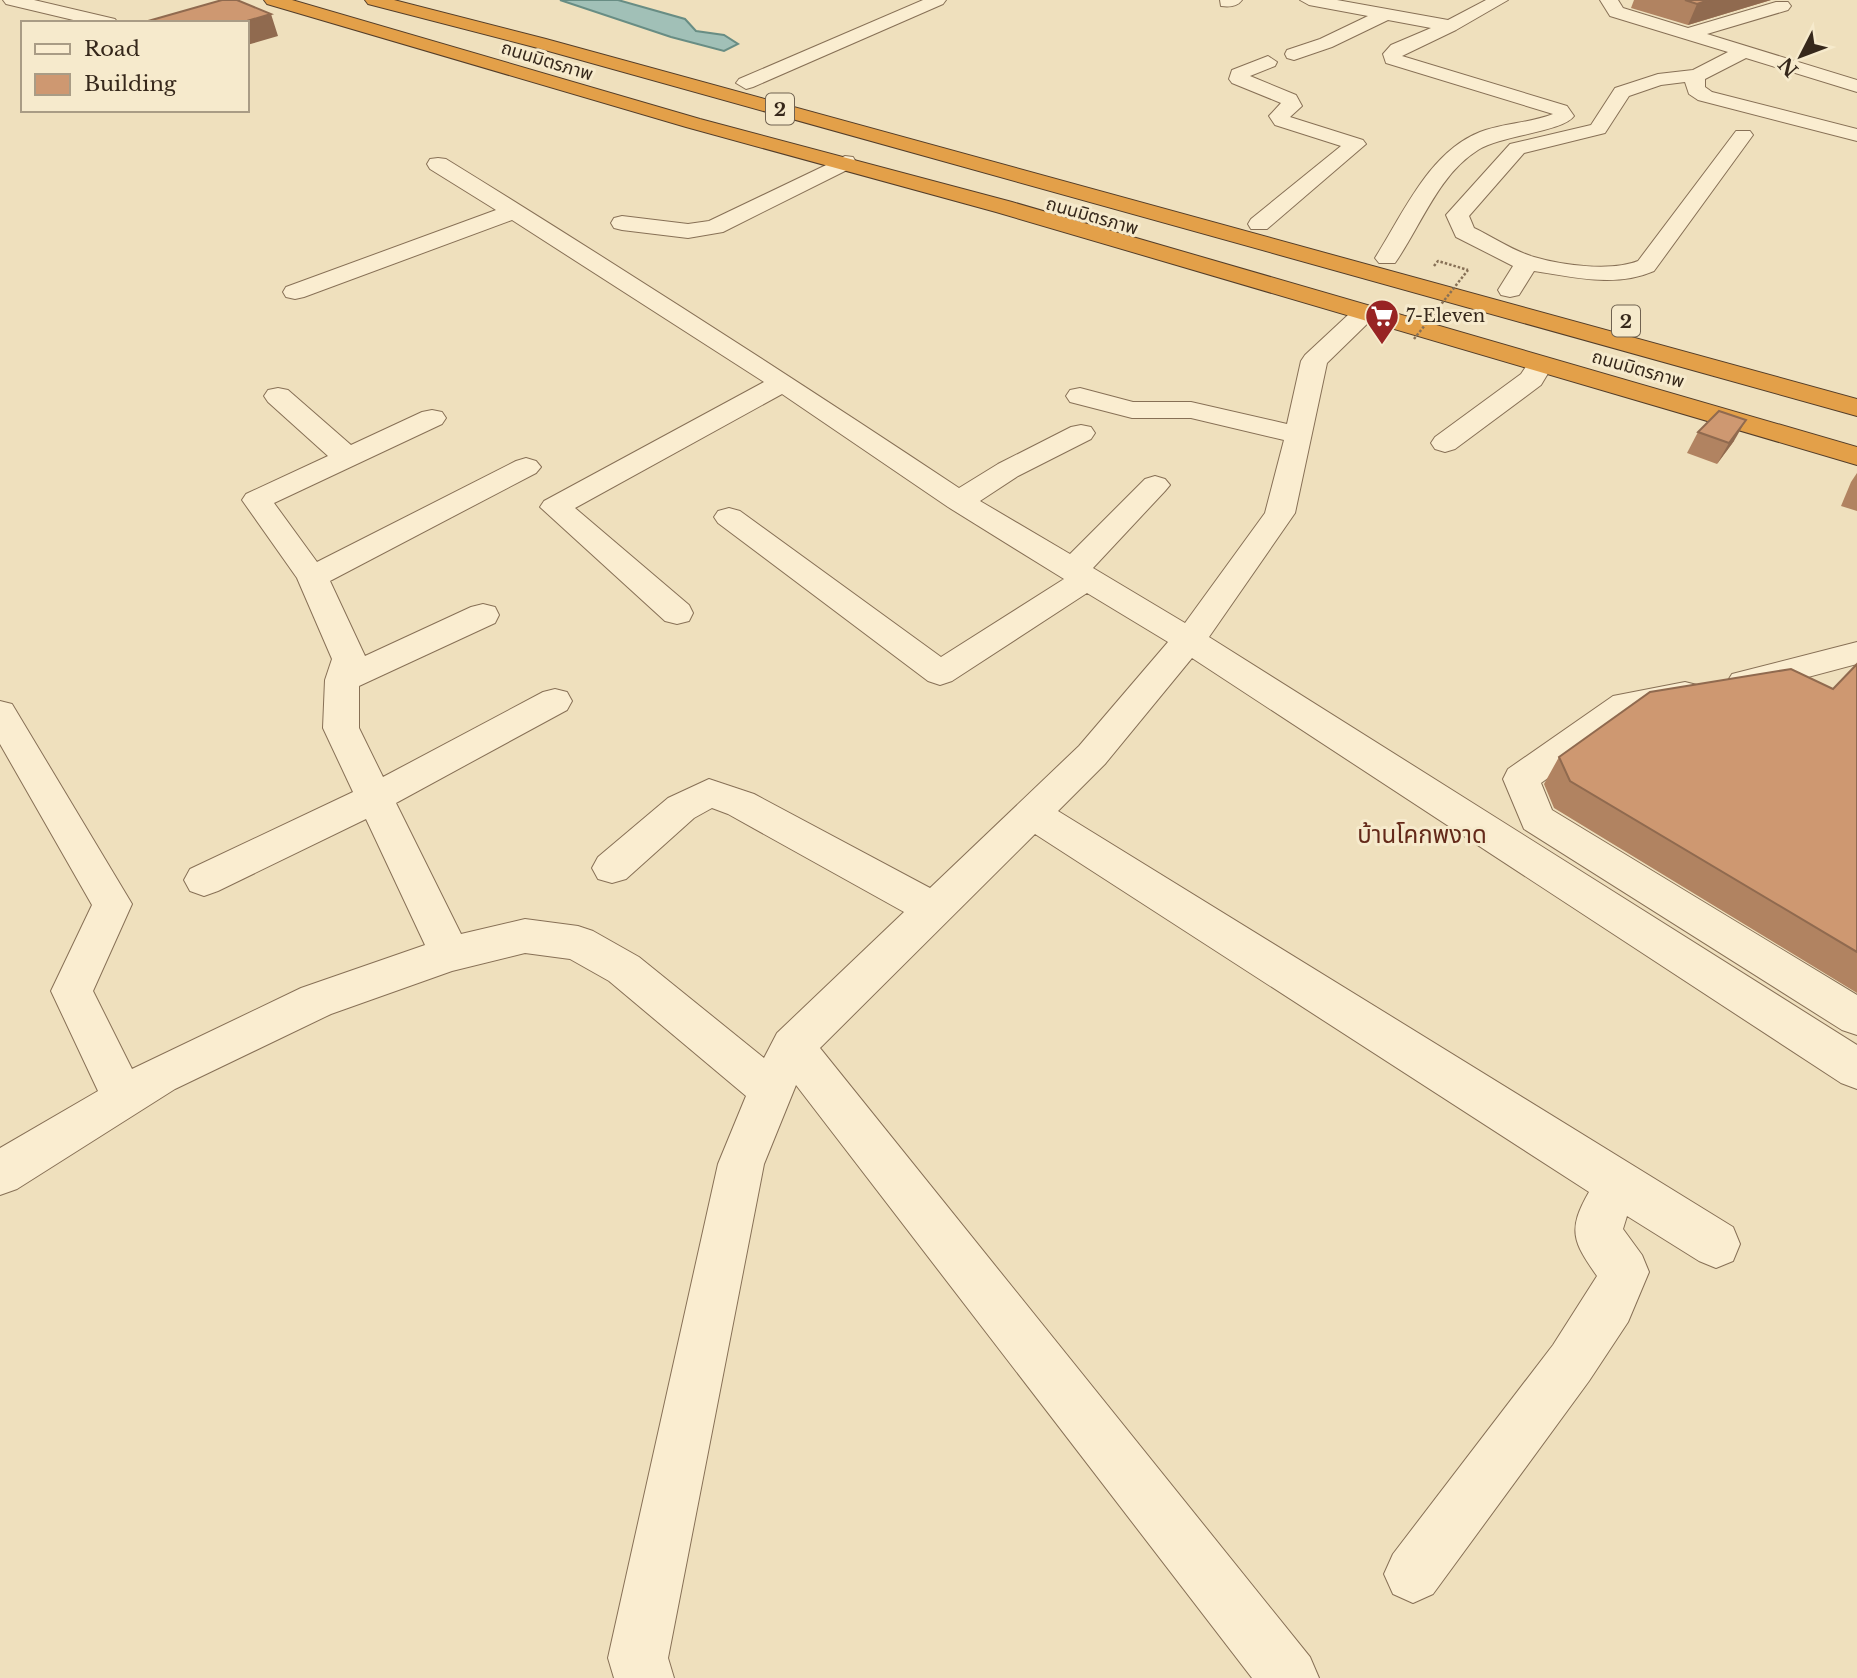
<svg xmlns="http://www.w3.org/2000/svg" width="1857" height="1678" font-family="'Libre Baskerville','Noto Sans Thai',serif">
	<style>
		.water { fill: #a1c0b7; stroke: #688d84; stroke-width: 2 }
		.lines { fill: none; stroke-linecap: round; stroke-linejoin: round }
		.minor-casing { stroke: #877056; stroke-width: 2 }
		.highway-casing { stroke: #543e2a; stroke-width: 2 }
		.path { stroke: #877056; stroke-width: 2.5; stroke-dasharray: 2.5 2; stroke-linecap: butt }
		.minor { fill: #faedd0; fill-rule: evenodd }
		.highway { fill: #e3a049; fill-rule: evenodd }
		.path-bridge { stroke: #877056; stroke-width: 2.5; stroke-dasharray: 2.5 2; stroke-linecap: butt }
		.wall { fill: #b18361 }
		.shaded-wall { fill: #906a4f }
		.building { fill: #ce9871; stroke: #906a4f; stroke-width: 2 }
		.labels { text-anchor: middle; dominant-baseline: central; stroke-width: 6; stroke-linejoin: round; paint-order: stroke }
		.far-street-label { font-size: 18px; fill: #36281b; stroke: #f6eacc }
		.far-poi-label { font-size: 18px; fill: #36281b; stroke: #f6eacc; text-anchor: start }
		.shield { fill: #f6eacc; stroke: #706250; stroke-width: 2 }
		.shield-label { font-size: 19px; font-weight: bold; fill: #36281b }
		.quarter-label { font-size: 24px; fill: #642919; stroke: #f6eacc }
	</style>
	<rect width="100%" height="100%" fill="#efe0bd"/>
	<!-- water -->
	<path class="water" d="M560,0H618L685,19L696,31L724,35L738,44L724,51L671,37Z"/>
	<g class="lines">
		<!-- minor casing -->
		<g class="minor-casing">
			<g id="minor">
				<path d="M3,0H34L115,19L118,23H86L6,4Z"/>
				<path d="M923,0H946L943,4L753,87L746,89L736,83L739,79Z"/>
				<path d="M1220,0H1242C1237,7 1228,7 1221,6Z"/>
				<path d="M1300,0H1337L1448,20L1486,0H1508L1456,30L1402,56L1567,106L1574,116C1563,132 1501,135 1478,150C1438,175 1421,226 1395,263H1379L1375,258C1403,214 1429,152 1480,132C1504,123 1530,123 1553,114L1386,63L1383,54L1391,45L1431,28L1388,20L1332,47L1294,60L1287,58L1285,54L1287,50L1320,39L1368,16L1309,5Z"/>
				<path d="M1600,0H1618L1623,8L1688,28L1776,2H1788L1791,6L1788,10L1707,34L1857,80V92L1746,58L1705,79V87L1712,92L1857,129V141L1698,100L1689,94L1685,82L1661,85L1629,96L1605,133L1524,153L1469,216L1474,228C1493,237 1513,251 1534,257C1561,265 1611,272 1638,261L1736,131H1750L1753,135L1654,271C1615,288 1575,277 1534,271L1519,295L1510,297L1501,295L1498,290L1513,266L1456,237L1446,215L1510,144L1591,125L1615,88L1658,74L1693,70L1728,52L1610,16Z"/>
				<path d="M1268,56L1277,62L1275,66L1250,76L1296,95L1302,106L1290,117L1363,140L1366,144L1267,229H1251L1248,224L1251,219L1341,146L1275,125L1269,116L1281,103L1232,83L1229,79L1232,70Z"/>
				<path d="M845,156L853,157L856,162L853,167L723,232L688,238L622,230L614,228L611,223L614,218L622,216L688,224L709,221Z"/>
				<path d="M438,158L446,159C619,266 790,376 959,488L998,464L1071,427L1081,425L1091,427L1095,433L1091,439L1018,476L980,501L1070,554L1145,479L1155,476L1165,479L1170,485L1165,491L1093,568L1185,623L1265,513L1284,440L1191,418H1132L1070,402L1066,396L1070,390L1080,388L1133,402H1191L1287,424L1301,361L1305,355L1348,315L1357,312L1366,315L1370,320L1366,325L1327,363L1295,513L1209,637L1857,1045V1089L1841,1083L1192,658L1105,764L1058,811L1733,1227L1740,1244L1733,1261L1716,1268L1699,1261L1627,1216L1623,1229L1642,1255L1649,1272L1628,1322L1589,1381L1433,1594L1413,1603L1393,1594L1384,1574L1393,1554L1553,1345L1597,1276C1573,1242 1567,1230 1589,1192L1035,834L820,1048L1310,1657L1319,1678H1252L796,1085L764,1164L668,1658L674,1678H614L608,1658L718,1164L746,1096L609,981L570,959L525,953L452,971L331,1014L175,1089L17,1189L0,1195V1148L98,1091L51,991L92,905L0,744V701L12,704L132,904L93,991L132,1069L301,988L425,945L366,819L218,891L204,896L190,891L184,880L190,869L353,792L323,728L325,680L332,659L297,578L242,500L246,494L328,456L268,402L264,396L268,390L278,388L288,390L351,445L422,412L432,410L442,412L446,418L442,424L274,503L317,562L516,461L526,458L536,461L541,467L536,473L330,581L365,656L471,607L483,604L495,607L499,615L495,623L359,686V728L383,777L543,692L555,689L567,692L572,701L567,710L396,803L461,934L525,919L578,926L593,931L639,957L764,1058L777,1033L904,912L728,814L712,808L694,818L626,879L612,883L598,879L592,868L598,857L668,798L709,779L754,794L930,888L1079,746L1168,642L1087,593L952,681L940,685L928,681L718,523L714,517L718,511L729,508L740,511L941,657L1064,579L948,507L782,394L575,508L689,605L693,613L689,621L677,624L665,621L540,507L544,501L764,382L512,220L304,297L295,299L286,297L283,292L286,287L496,210L430,169L427,164L430,159Z"/>
				<path d="M1540,357L1549,359L1553,365L1541,385L1455,449L1445,452L1435,449L1431,443L1435,437L1521,374L1531,359Z"/>
				<path d="M1857,642V664L1744,694L1732,690L1727,682L1732,674Z"/>
				<path d="M1685,682L1697,685L1702,694L1697,703L1635,715L1541,783L1552,810L1857,995V1035L1842,1030L1524,829L1503,779L1508,769L1613,696Z"/>
			</g>
		</g>
		<!-- highway casing -->
		<g class="highway-casing">
			<g id="highway">
				<path d="M264,0H292L700,119L1012,202L1857,447V465L996,212L686,127L267,4Z"/>
				<path d="M365,0H394L546,39L1857,399V416L534,47L368,4Z"/>
			</g>
		</g>
		<!-- path -->
		<path class="path" d="M1434,266L1438,261L1468,270"/>
		<!-- minor -->
		<use href="#minor" class="minor"/>
		<!-- highway -->
		<use href="#highway" class="highway"/>
		<!-- path-bridge -->
		<path class="path-bridge" d="M1414,339L1468,270"/>
	</g>
	<!-- wall -->
	<g class="wall">
		<path d="M1634,0H1771L1688,25L1631,8Z"/>
		<path d="M1698,432L1734,441L1717,464L1687,453Z"/>
		<path d="M1857,473V511L1841,506L1851,482Z"/>
		<path d="M1857,664V993L1554,808L1544,784L1559,757L1833,689Z"/>
	</g>
	<!-- shaded-wall -->
	<g class="shaded-wall">
		<path d="M1709,0H1771L1688,25L1697,4Z"/>
		<path d="M271,14L278,36L247,45V23H240Z"/>
		<path d="M1746,420L1734,441L1717,464L1729,443Z"/>
	</g>
	<!-- building -->
	<g class="building">
		<path d="M222,0H237L271,14L240,23H141Z"/>
		<path d="M1685,0H1709L1697,4Z"/>
		<path d="M1719,411L1746,420L1729,443L1698,432Z"/>
		<path d="M1857,664V952L1570,781L1559,757L1650,692L1791,669L1833,689Z"/>
	</g>
	<!-- icons -->
	<defs>
		<g id="supermarket-pin" transform="scale(1.75)"><path d="M0 17L-7.5 6A9.5 9.5 0 1 1 7.5 6Z" fill="#982424" stroke="#f6eacc"/><path d="M-6-5.5h2.5l.6 2H6L4.5 2H-2.5L-4.4-4H-6ZM-1.5 3.2a1.3 1.3 0 1 0 .1 0ZM3 3.2a1.3 1.3 0 1 0 .1 0Z" fill="#fff"/></g>
	</defs>
	<g fill-rule="evenodd">
		<use href="#supermarket-pin" x="1382" y="316"/>
	</g>
	<g class="labels">
		<!-- far-street labels -->
		<g class="far-street-label">
			<text transform="translate(547 61) rotate(17)">ถนนมิตรภาพ</text>
			<text transform="translate(1092 216) rotate(16)">ถนนมิตรภาพ</text>
			<text transform="translate(1638 369) rotate(16)">ถนนมิตรภาพ</text>
		</g>
		<!-- far-poi labels -->
		<g class="far-poi-label">
			<text x="1406" y="316">7-Eleven</text>
		</g>
		<!-- shield labels -->
		<g class="shield">
			<rect x="766" y="93.5" width="28" height="31" rx="5"/>
			<rect x="1612" y="305.5" width="28" height="31" rx="5"/>
		</g>
		<g class="shield-label">
			<text x="780" y="109">2</text>
			<text x="1626" y="321">2</text>
		</g>
		<!-- quarter labels -->
		<g class="quarter-label">
			<text x="1422" y="834">บ้านโคกพงาด</text>
		</g>
	</g>
	<!-- legend -->
	<rect x="21" y="21" width="228" height="91" fill="#f6eacc" stroke="#a99c85" stroke-width="2"/>
	<rect x="35" y="44" width="35" height="10" fill="#faedd0" stroke="#a99c85" stroke-width="2"/>
	<text x="84" y="56" font-size="21" fill="#36281b">Road</text>
	<rect x="35" y="74" width="35" height="21" fill="#ce9871" stroke="#a99c85" stroke-width="2"/>
	<text x="84" y="91" font-size="21" fill="#36281b">Building</text>
	<!-- north arrow -->
	<g transform="translate(1801 56) rotate(228)" stroke="#f6eacc" stroke-width="5" paint-order="stroke">
	<path d="M0-5L12 26L0 18L-12 26Z" fill="#36281b"/>
	<text y="-10" font-size="19" font-weight="bold" text-anchor="middle" fill="#36281b">N</text>
	</g>
</svg>
